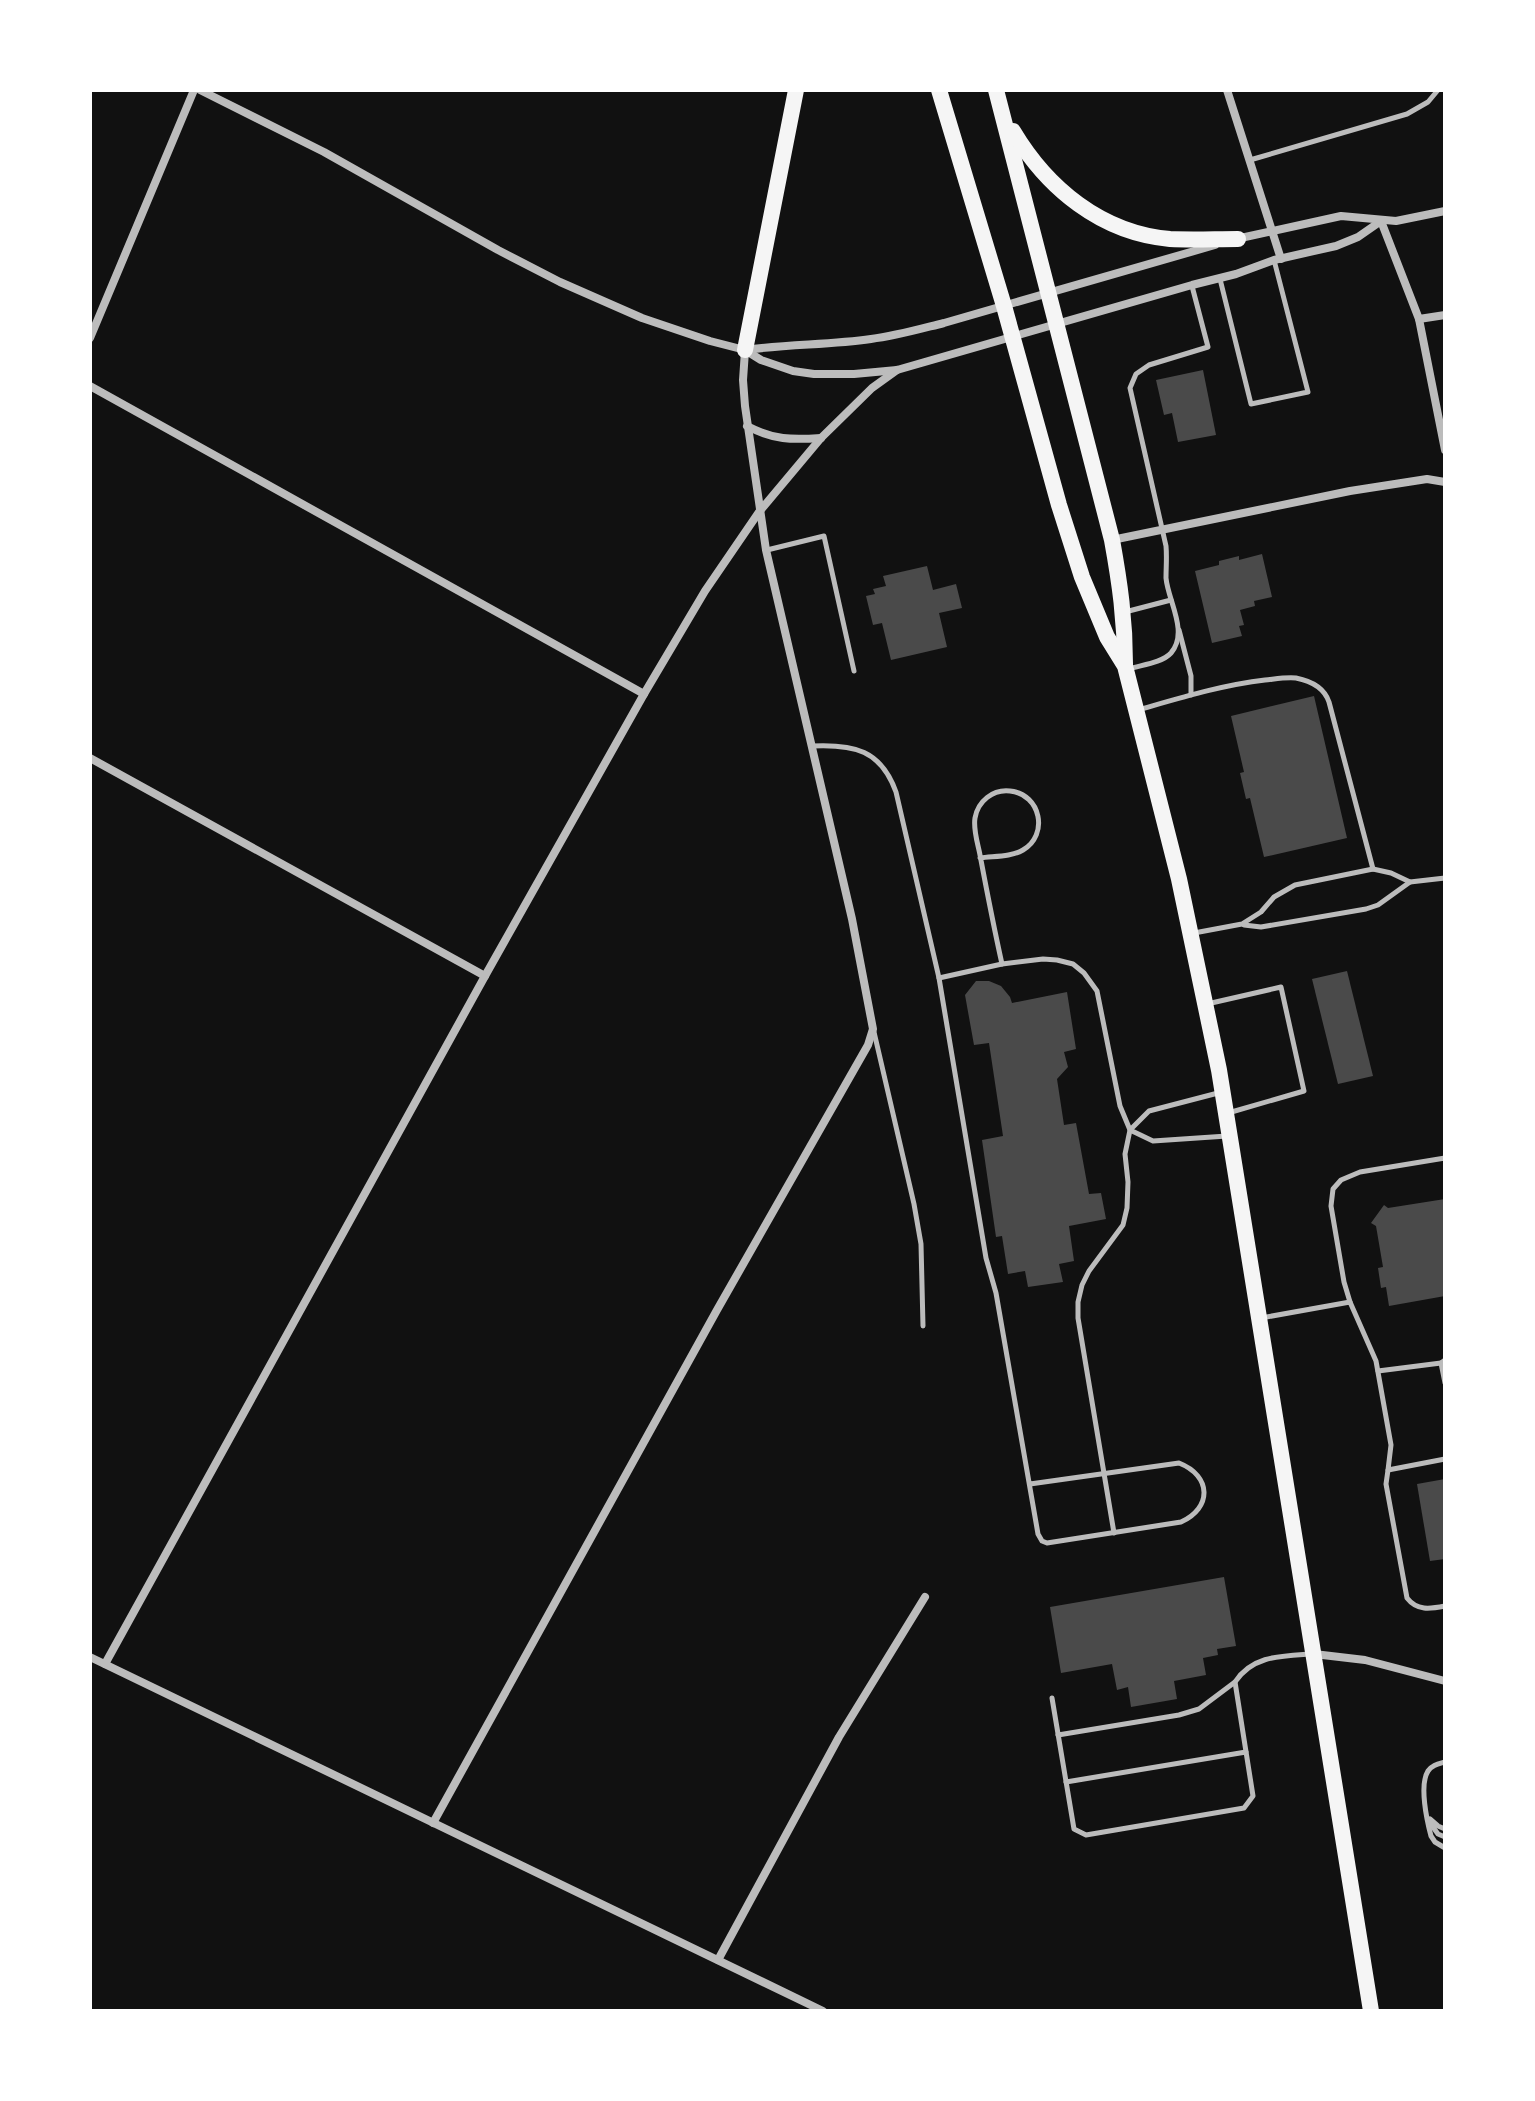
<svg xmlns="http://www.w3.org/2000/svg" width="1535" height="2101" font-family="'Golos Text',sans-serif">
	<style>
		.building { fill: #4a4a4a }
		.lines { fill: none; stroke-linecap: round; stroke-linejoin: round }
		.service { stroke: #bcbcbc; stroke-width: 5 }
		.minor { stroke: #bcbcbc; stroke-width: 8 }
		.primary { stroke: #f5f5f5; stroke-width: 16 }
	</style>
	<rect width="100%" height="100%" fill="#111"/>
	<!-- building -->
	<g class="building">
		<path d="M1203,370L1216,435L1178,442L1172,413L1164,415L1156,380Z"/>
		<path d="M1262,554L1272,597L1254,601L1255,606L1240,610L1244,625L1239,626L1242,636L1212,643L1195,571L1219,565V561L1239,556V560Z"/>
		<path d="M927,566L933,590L956,584L962,608L939,613L947,647L891,660L882,623L873,625L866,596L875,594L873,589L886,586L883,576Z"/>
		<path d="M1314,696L1347,838L1264,857L1250,798L1246,799L1240,773L1244,772L1231,716Z"/>
		<path d="M1347,971L1373,1076L1338,1084L1312,979Z"/>
		<path d="M976,981H989L1001,986L1010,997L1012,1003L1067,992L1076,1049L1064,1052L1068,1067L1057,1079L1064,1125L1076,1123L1089,1194L1101,1193L1106,1219L1069,1226L1074,1261L1059,1264L1063,1282L1028,1287L1025,1271L1008,1274L1002,1236L996,1237L982,1140L1003,1136L989,1043L974,1045L965,995Z"/>
		<path d="M1445,1199V1296L1389,1306L1386,1287L1381,1288L1378,1268L1383,1267L1376,1226L1371,1223L1384,1205L1388,1208Z"/>
		<path d="M1445,1479V1559L1430,1561L1417,1484Z"/>
		<path d="M1224,1577L1236,1646L1217,1649L1218,1655L1203,1658L1206,1675L1174,1681L1177,1699L1131,1707L1128,1687L1117,1690L1112,1664L1061,1673L1050,1607Z"/>
	</g>
	<g class="lines">
		<!-- service -->
		<g class="service">
			<path d="M1250,160L1407,114L1428,102L1438,90"/>
			<path d="M1220,279L1251,404L1308,392L1274,260"/>
			<path d="M767,550L824,536L854,671"/>
			<path d="M1125,612L1171,600"/>
			<path d="M1179,630L1191,676V695"/>
			<path d="M1129,669C1141,665 1162,663 1171,653C1189,632 1168,601 1166,578C1166,567 1167,557 1166,546L1130,388L1136,374L1149,365L1208,347L1192,286"/>
			<path d="M1138,710C1180,698 1222,685 1265,680C1275,679 1286,677 1296,678C1311,681 1324,687 1329,702L1373,869"/>
			<path d="M812,746C854,744 881,750 896,792L939,978L986,1258L996,1293L1038,1534L1042,1541L1047,1543L1181,1522C1212,1508 1212,1476 1179,1463L1030,1484"/>
			<path d="M980,858C994,856 1011,857 1023,850C1049,835 1041,794 1010,791C993,789 978,801 975,818C973,830 978,844 980,855C987,892 994,928 1002,964"/>
			<path d="M1244,925L1261,927L1366,909L1378,905L1410,882L1445,878"/>
			<path d="M1194,933L1242,924L1261,912L1274,897L1295,885L1373,869L1391,873L1410,882"/>
			<path d="M939,978L1002,964L1043,959L1057,960L1073,964L1084,973L1097,991L1120,1106L1130,1130L1125,1154L1128,1182L1127,1208L1123,1225L1089,1271L1082,1285L1078,1302V1318L1114,1533"/>
			<path d="M1207,1004L1281,987L1304,1091L1228,1113"/>
			<path d="M874,1032L914,1204L921,1244L923,1326"/>
			<path d="M1218,1093L1149,1111L1130,1130L1153,1141L1227,1136"/>
			<path d="M1350,1302L1344,1282L1331,1206L1333,1189L1341,1180L1360,1172L1445,1158"/>
			<path d="M1261,1318L1350,1302L1376,1361L1391,1445L1388,1470L1445,1459"/>
			<path d="M1441,1363L1445,1383"/>
			<path d="M1378,1371L1441,1363L1445,1360"/>
			<path d="M1388,1470L1386,1484L1407,1598C1417,1611 1430,1609 1445,1606"/>
			<path d="M1052,1698L1074,1829L1086,1835L1244,1808L1253,1796L1235,1682C1252,1656 1280,1656 1309,1654"/>
			<path d="M1058,1735L1179,1715L1199,1709L1235,1682"/>
			<path d="M1445,1762C1438,1764 1432,1765 1428,1771C1419,1785 1427,1821 1431,1836L1435,1842L1445,1848"/>
			<path d="M1066,1782L1246,1752"/>
			<path d="M1430,1819L1438,1826L1445,1829"/>
			<path d="M1430,1823L1438,1834L1445,1837"/>
		</g>
		<!-- minor -->
		<g class="minor">
			<path d="M200,90L324,152L498,250L560,282L642,318L710,341L745,350L761,360L793,371L814,374H854L897,370L1192,285L1236,274L1274,260L1336,246L1358,237L1381,221"/>
			<path d="M1227,90L1281,259"/>
			<path d="M1381,221L1419,319L1445,450"/>
			<path d="M1236,239L1341,216L1396,221L1445,211"/>
			<path d="M1419,319L1445,315"/>
			<path d="M90,338L194,90"/>
			<path d="M746,350C788,344 830,345 871,339C896,336 920,329 944,323L1215,245"/>
			<path d="M90,386L644,694"/>
			<path d="M747,426C774,440 791,440 821,438"/>
			<path d="M1112,540L1350,491L1427,479L1445,482"/>
			<path d="M90,758L485,976"/>
			<path d="M1314,1654L1365,1660L1445,1681"/>
			<path d="M90,1657L823,2011"/>
			<path d="M105,1664L485,976L644,694L705,591L759,512L821,438L872,388L897,370"/>
			<path d="M433,1823L717,1310L868,1045L873,1029L852,919L766,550L745,406L743,380L745,351"/>
			<path d="M718,1960L839,1737L925,1597"/>
		</g>
		<!-- primary -->
		<g class="primary">
			<path d="M939,90L1004,306L1059,505L1082,577L1107,637L1125,666L1179,879L1219,1070L1371,2011"/>
			<path d="M996,90L1112,540C1120,584 1125,620 1125,664"/>
			<path d="M1013,131C1047,188 1101,233 1170,239C1192,240 1215,239 1238,239"/>
			<path d="M745,350L796,90"/>
		</g>
	</g>
	<!-- border -->
	<rect width="1535" height="2101" fill="none" stroke="#ffffff" stroke-width="184"/>
</svg>
